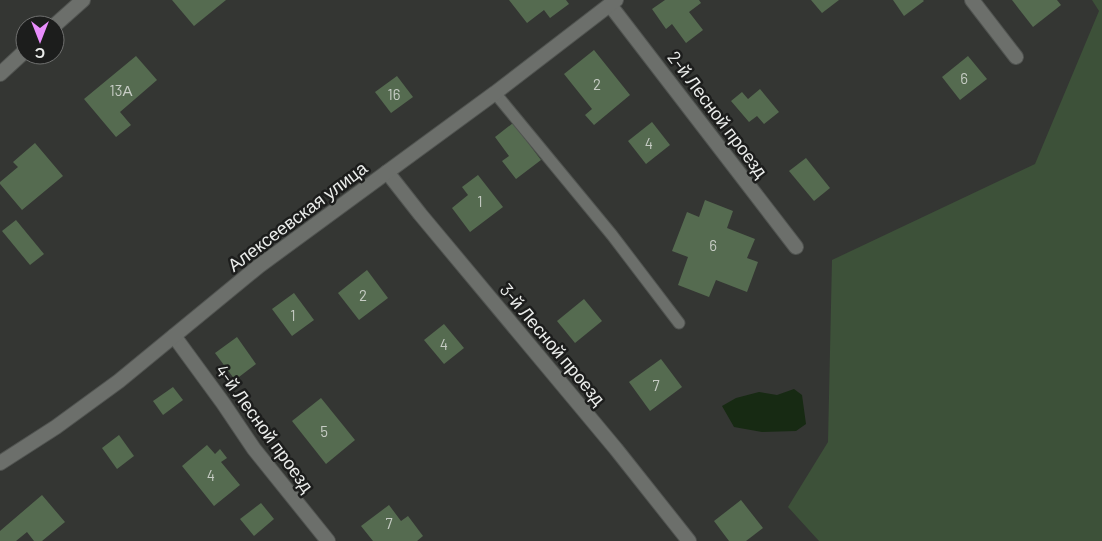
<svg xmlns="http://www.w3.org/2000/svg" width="1102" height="541" font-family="Barlow,sans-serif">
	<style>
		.green { fill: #3d5139 }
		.water { fill: #172a13 }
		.building { fill: #556b50 }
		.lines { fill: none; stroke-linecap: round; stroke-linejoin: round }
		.service-casing { stroke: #515451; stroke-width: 13 }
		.minor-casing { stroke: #515451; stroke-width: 16 }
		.service { stroke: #6c6f6b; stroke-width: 11 }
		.minor { stroke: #6c6f6b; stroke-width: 14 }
		.labels { text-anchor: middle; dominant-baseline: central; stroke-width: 5; stroke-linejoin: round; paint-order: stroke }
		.number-label { font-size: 15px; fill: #c6ccc4 }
		.street-label { font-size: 18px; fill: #ebedeb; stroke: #1c1d1c }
	</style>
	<rect width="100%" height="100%" fill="#343633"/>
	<!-- green -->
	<path class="green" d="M1092,0H1102V541H819L788,507L828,442L832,260L1035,164L1099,11Z"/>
	<!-- water -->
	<path class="water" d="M794,389L802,395L806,424L796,431L762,432L734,427L722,406L736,398L759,392L777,395Z"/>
	<!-- building -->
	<g class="building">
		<path d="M172,0H226L194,26Z"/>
		<path d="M509,0H566L569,4L550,18L544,10L527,23Z"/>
		<path d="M665,0H699L701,3L689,12L703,30L686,43L672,24L666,29L652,9Z"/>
		<path d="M811,0H839L822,13Z"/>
		<path d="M893,0H923L924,1L904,16Z"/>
		<path d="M1012,0H1057L1061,5L1033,27Z"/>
		<path d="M594,50L630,95L594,125L585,115L592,109L564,74Z"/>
		<path d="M136,56L157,80L120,112L131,125L116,137L84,99Z"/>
		<path d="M968,56L987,79L960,100L942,77Z"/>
		<path d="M397,76L413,97L391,113L375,92Z"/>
		<path d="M760,89L779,112L764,124L757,116L749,122L731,101L742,92L748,99Z"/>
		<path d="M652,122L670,145L646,164L628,141Z"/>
		<path d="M513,123L541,160L516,179L502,161L509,156L495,137Z"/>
		<path d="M35,143L63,176L22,210L0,184V182L18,167L13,162Z"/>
		<path d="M806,158L830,188L814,201L789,171Z"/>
		<path d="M478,175L503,207L470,232L452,208L468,195L462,187Z"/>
		<path d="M705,200L733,211L727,228L755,239L747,258L758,262L747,292L716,280L709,297L678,285L688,257L672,251L687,212L699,217Z"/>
		<path d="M16,220L44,254L30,265L2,231Z"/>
		<path d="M367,270L388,298L359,320L338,293Z"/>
		<path d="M294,293L314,320L292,336L272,309Z"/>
		<path d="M584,299L602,321L575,343L557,321Z"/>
		<path d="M444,324L464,348L444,364L424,340Z"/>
		<path d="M237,337L256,364L235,380L215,353Z"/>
		<path d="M661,359L682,387L650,411L629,382Z"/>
		<path d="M173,387L183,400L163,415L153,401Z"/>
		<path d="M321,398L355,440L326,464L292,421Z"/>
		<path d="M119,435L134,456L117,469L102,448Z"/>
		<path d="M207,445L215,454L220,449L227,458L221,462L240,485L214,506L182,466Z"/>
		<path d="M42,495L65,522L42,541H34L27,532L16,541H0V531Z"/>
		<path d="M741,500L763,528L746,541H729L714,521Z"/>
		<path d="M261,503L274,519L254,536L240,519Z"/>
		<path d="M389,505L401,521L408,516L423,536L417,541H373L361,526Z"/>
	</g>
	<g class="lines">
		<!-- service casing -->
		<g class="service-casing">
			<path id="service" d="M495,93L612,235L679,323"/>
		</g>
		<!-- minor casing -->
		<g class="minor-casing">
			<g id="minor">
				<path d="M972,0L1016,57"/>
				<path d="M610,5L796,247"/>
				<path d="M55,25L83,0"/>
				<path d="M0,74L25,51"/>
				<path d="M387,172L420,214L616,449L689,541"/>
				<path d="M174,336L223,403L254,449L328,541"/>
				<path d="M0,463L56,427L119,381L259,266L495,93L616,0"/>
			</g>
		</g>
		<!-- service -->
		<use href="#service" class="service"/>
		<!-- minor -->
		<use href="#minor" class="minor"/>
	</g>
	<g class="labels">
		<!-- number labels -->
		<g class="number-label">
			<text x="964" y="78">6</text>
			<text x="597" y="84">2</text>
			<text x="121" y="90">13А</text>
			<text x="394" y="94">16</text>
			<text x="649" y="143">4</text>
			<text x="480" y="201">1</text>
			<text x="713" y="245">6</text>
			<text x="363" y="295">2</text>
			<text x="293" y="315">1</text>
			<text x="444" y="344">4</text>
			<text x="656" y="385">7</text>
			<text x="324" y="431">5</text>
			<text x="211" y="475">4</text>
			<text x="389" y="523">7</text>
		</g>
		<!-- street labels -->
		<g class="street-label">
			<text transform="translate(718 114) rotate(53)">2-й Лесной проезд</text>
			<text transform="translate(297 216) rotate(-37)">Алексеевская улица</text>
			<text transform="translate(553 344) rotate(50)">3-й Лесной проезд</text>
			<text transform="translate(265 428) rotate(54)">4-й Лесной проезд</text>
		</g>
	</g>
	<!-- north arrow -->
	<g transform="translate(40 40) rotate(180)"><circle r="24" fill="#1c1d1c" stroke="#6f706f"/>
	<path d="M0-4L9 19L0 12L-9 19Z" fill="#e98dfd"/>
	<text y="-8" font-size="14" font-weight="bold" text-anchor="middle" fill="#ebedeb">С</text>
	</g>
</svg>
